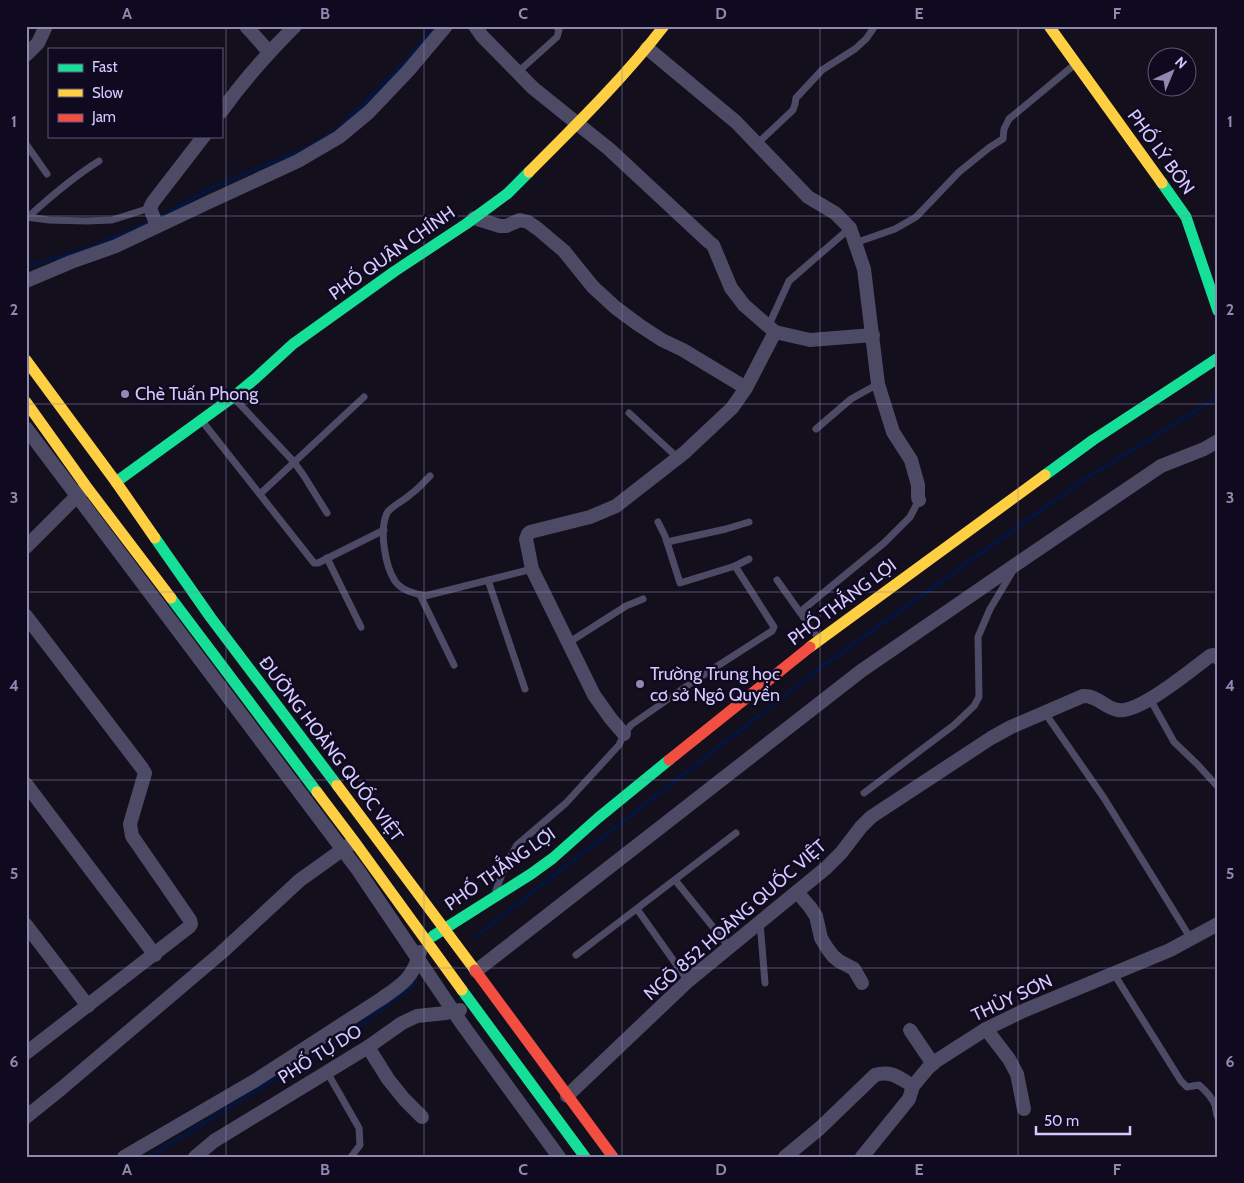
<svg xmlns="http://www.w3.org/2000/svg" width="1244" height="1183" font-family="Cabin,sans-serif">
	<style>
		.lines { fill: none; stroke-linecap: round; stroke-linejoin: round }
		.stream { stroke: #05143d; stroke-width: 4 }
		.lane { stroke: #4d4a65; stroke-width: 7 }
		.street { stroke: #4d4a65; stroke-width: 14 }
		.fast { stroke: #16e098; stroke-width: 11 }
		.slow { stroke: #ffcf43; stroke-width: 11 }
		.jam { stroke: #f24e42; stroke-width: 11 }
		.grid { fill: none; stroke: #9089b0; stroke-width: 1; stroke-opacity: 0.55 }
		.poi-dot { fill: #9089b0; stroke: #100a21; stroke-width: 2 }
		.labels { text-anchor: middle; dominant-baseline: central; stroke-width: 5; stroke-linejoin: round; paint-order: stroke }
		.street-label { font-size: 18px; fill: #d4caff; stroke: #100a21 }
		.poi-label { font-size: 18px; fill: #d4caff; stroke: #100a21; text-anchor: start }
		.neatline { fill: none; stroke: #9089b0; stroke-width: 2 }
		.grid-label { font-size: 16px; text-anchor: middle; font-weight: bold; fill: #9089b0 }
	</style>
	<rect width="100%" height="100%" fill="#130f1c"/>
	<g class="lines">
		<!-- stream -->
		<g class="stream">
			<path d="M158,218L213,187L307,148L338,129L406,61L435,26"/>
			<path d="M26,267L89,248L152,221"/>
			<path d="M475,937L820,668L1085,479L1218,397"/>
			<path d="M149,1157L357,1028L416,983"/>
		</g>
		<!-- lane -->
		<g class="lane">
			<path d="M518,72L557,37L559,30L556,26"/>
			<path d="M26,144L47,174"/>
			<path d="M757,144L793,110L795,104L796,98L822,70L855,49L866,39L875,26"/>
			<path d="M26,217L49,220L87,221L112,220L150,208"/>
			<path d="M27,218C50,197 73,177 99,161"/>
			<path d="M855,243L895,229L916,217L959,172L990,147L1003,139L1004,129L1009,119L1074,65"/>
			<path d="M768,327L789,281L850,228"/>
			<path d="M235,399L294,462L304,476L327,513"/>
			<path d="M629,413L678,458"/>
			<path d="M202,421L314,563H318L384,530"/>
			<path d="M816,429L851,399L878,384"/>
			<path d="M430,476C424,482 418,489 411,494C405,500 390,507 387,513C379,530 385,566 395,581C402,591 414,593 425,596L532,569"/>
			<path d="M260,494L350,410L364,397"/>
			<path d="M658,522L665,536L680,583L735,566L749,559"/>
			<path d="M667,542L726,529L749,522"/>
			<path d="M327,558L361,627"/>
			<path d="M488,580L525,689"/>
			<path d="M777,580L819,639"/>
			<path d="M420,595L454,665"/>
			<path d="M800,612L884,543L910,517L919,500"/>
			<path d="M568,643L626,606L643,599"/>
			<path d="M1150,699L1174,742L1197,764L1218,787"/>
			<path d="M1045,713L1104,798L1191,939"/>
			<path d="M864,793L954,725L974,706L979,697L978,637L990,609L1014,569"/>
			<path d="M675,880L730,948"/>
			<path d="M496,890L506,864L517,845L566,803L619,745L624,734L631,725L694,681L772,631L774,627L735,566"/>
			<path d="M637,909L688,981"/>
			<path d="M760,922L765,983"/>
			<path d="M576,955L736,833"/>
			<path d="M1114,974L1181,1081L1187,1087L1199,1085C1205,1090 1212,1098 1215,1105C1216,1109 1216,1114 1218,1118"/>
			<path d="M327,1072L359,1128L360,1145L351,1157"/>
		</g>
		<!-- street -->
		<g class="street">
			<path d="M246,26L269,52"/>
			<path d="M475,26L482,36L533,88L609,149L709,242L713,245L731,288L744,305L775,332L810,340L873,335"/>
			<path d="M647,48L736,122L808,197L835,213L850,228L864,269L878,384L893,432L911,460L918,485V497L919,500"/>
			<path d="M26,55L38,43L46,26"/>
			<path d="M221,112C243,81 268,53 295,26"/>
			<path d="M474,218L500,226H506L520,220L528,222L538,229L564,251L593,287L616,308L639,325L662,340L683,350L746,388"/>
			<path d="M157,226L150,208L153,202L204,136"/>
			<path d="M26,281L71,262L116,246L209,202L298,161L339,137L369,112L408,71L446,26"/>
			<path d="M26,428L358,870L462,1024L559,1157"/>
			<path d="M26,547L84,489"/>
			<path d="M26,616L142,768L145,773L130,824L132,836L190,920L191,924L189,927L26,1053"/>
			<path d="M624,734L611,719L594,695L532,569L526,539L528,534L530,532L590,517L616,506L684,453L732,408L746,388L775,332"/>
			<path d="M26,784L155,955"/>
			<path d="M797,892L810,907L816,916L821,938L827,948L833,956L839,961L854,969L862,983"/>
			<path d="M26,925L88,1006"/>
			<path d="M476,971L861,671L1018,563L1161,466L1204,449L1218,441"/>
			<path d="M986,1029L1009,1059L1017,1074L1024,1109"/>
			<path d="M910,1030L933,1064"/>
			<path d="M368,1047L388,1079L404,1099L422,1117"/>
			<path d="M567,1096L688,981L826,868L841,853L861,827L871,817L991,738L1011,727L1083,696C1097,695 1105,708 1118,710C1139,714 1192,669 1210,656L1213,655L1218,658"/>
			<path d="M26,1117L62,1088L221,953L300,880L349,845"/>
			<path d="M124,1157L256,1080L381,999C403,984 413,978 420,952"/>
			<path d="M195,1157L214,1141L368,1047L402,1023L417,1016L446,1013L460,1010"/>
			<path d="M785,1157L820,1128L875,1075C892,1070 899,1078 913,1086"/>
			<path d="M862,1157L909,1099L913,1086L928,1068L936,1061L986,1029L1023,1011L1170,950L1218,924"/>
		</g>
		<!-- fast -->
		<g class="fast">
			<path d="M1162,183L1186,217L1218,311"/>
			<path d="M1045,475L1093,440L1218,358"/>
			<path d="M116,482L233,397L256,378L293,344L395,271L466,224L507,194L529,172"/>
			<path d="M155,538L211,618L337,785"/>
			<path d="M171,598L317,792"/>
			<path d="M433,936L531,874L553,858L598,818L669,760"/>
			<path d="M462,990L585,1157"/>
		</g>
		<!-- slow -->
		<g class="slow">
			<path d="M1049,26L1162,183"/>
			<path d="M529,172C576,125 623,79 664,26"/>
			<path d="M26,360L116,482L155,538"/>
			<path d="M26,402L86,486L171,598"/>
			<path d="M810,647L1045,475"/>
			<path d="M337,785L475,970"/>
			<path d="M317,792L354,841L462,990"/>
		</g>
		<!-- jam -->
		<g class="jam">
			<path d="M669,760L810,647"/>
			<path d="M475,970L613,1157"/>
		</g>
	</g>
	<!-- grid -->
	<path class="grid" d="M226,26V1157M424,26V1157M622,26V1157M820,26V1157M1018,26V1157M26,216H1218M26,404H1218M26,592H1218M26,780H1218M26,968H1218"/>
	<!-- markers -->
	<g class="poi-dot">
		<circle cx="125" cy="394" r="5"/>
		<circle cx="640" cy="684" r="5"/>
	</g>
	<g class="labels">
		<!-- street labels -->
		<g class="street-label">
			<text transform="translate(1161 152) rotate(54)">PHỐ LÝ BÔN</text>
			<text transform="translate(392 253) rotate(-35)">PHỐ QUÂN CHÍNH</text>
			<text transform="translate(842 602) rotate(-37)">PHỐ THẮNG LỢI</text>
			<text transform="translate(331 749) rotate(53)">ĐƯỜNG HOÀNG QUỐC VIỆT</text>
			<text transform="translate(500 869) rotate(-35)">PHỐ THẮNG LỢI</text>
			<text transform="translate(735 920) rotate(-41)">NGÕ 852 HOÀNG QUỐC VIỆT</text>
			<text transform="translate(1012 998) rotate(-25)">THỦY SƠN</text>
			<text transform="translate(320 1054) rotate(-32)">PHỐ TỰ DO</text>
		</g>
		<!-- poi labels -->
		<g class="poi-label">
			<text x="135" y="394">Chè Tuấn Phong</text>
			<text x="650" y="674">Trường Trung học<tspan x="650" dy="21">cơ sở Ngô Quyền</tspan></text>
		</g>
	</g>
	<!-- border -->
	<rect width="1244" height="1183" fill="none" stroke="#100a21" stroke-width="55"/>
	<!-- legend -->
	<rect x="48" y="48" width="175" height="90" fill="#100a21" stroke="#5e577a"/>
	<rect x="58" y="64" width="25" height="8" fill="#16e098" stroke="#5e577a"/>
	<text x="92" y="72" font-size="15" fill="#d4caff">Fast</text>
	<rect x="58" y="89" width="25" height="8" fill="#ffcf43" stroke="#5e577a"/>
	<text x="92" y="98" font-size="15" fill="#d4caff">Slow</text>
	<rect x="58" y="114" width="25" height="8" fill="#f24e42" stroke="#5e577a"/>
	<text x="92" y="122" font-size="15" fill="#d4caff">Jam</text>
	<!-- north arrow -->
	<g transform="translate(1172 72) rotate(44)"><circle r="24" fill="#100a21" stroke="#5e577a"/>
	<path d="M0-4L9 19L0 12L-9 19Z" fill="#9089b0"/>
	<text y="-8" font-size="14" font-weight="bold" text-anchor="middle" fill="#d4caff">N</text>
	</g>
	<!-- scale -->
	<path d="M1036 1126v8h94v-8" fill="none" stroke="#d4caff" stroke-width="2.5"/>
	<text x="1044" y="1126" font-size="15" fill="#d4caff" stroke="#100a21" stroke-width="4" paint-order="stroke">50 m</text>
	<rect x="28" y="28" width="1188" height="1128" class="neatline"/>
	<g class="grid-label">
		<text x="127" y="19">A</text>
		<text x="325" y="19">B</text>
		<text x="523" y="19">C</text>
		<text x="721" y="19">D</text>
		<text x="919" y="19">E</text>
		<text x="1117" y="19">F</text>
		<text x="14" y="127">1</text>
		<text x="1230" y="127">1</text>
		<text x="14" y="315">2</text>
		<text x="1230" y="315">2</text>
		<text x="14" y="503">3</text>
		<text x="1230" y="503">3</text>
		<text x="14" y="691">4</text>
		<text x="1230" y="691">4</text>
		<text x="14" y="879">5</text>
		<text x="1230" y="879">5</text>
		<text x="14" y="1067">6</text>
		<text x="1230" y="1067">6</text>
		<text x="127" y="1175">A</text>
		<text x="325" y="1175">B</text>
		<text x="523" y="1175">C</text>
		<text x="721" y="1175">D</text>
		<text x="919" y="1175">E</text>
		<text x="1117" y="1175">F</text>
	</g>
</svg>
